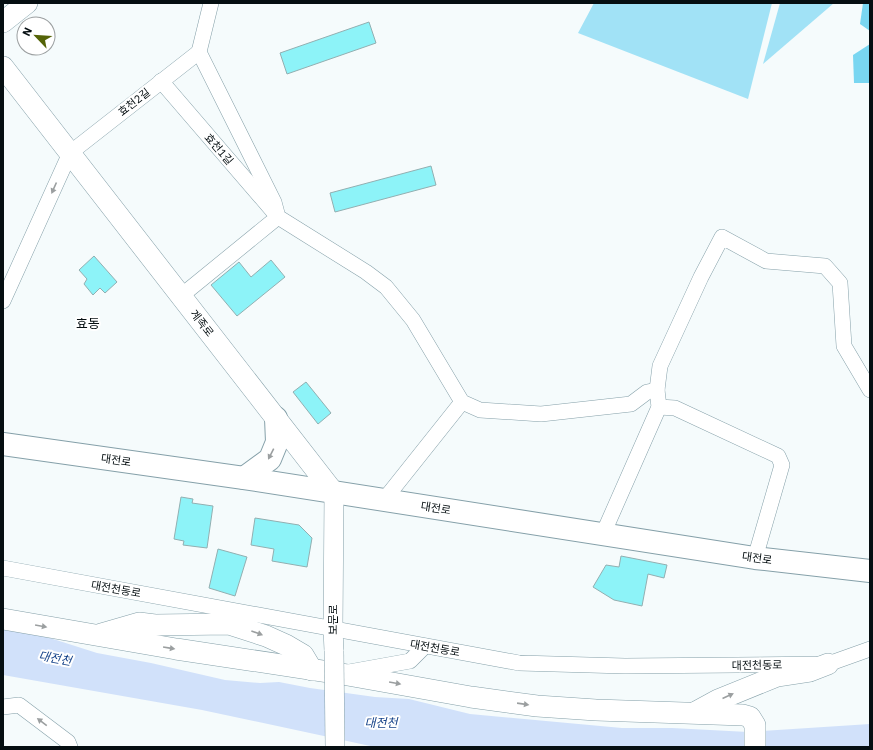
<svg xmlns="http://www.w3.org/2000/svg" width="873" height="750" font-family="'IBM Plex Sans','Noto Sans KR',sans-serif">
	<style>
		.green { fill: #a1e2f6 }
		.forest { fill: #79d6f1 }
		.water { fill: #d1e1fa }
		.building { fill: #8df3f8; stroke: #92afb1 }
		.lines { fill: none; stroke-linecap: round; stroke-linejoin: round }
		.minor-casing { stroke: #85a0a9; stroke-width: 16 }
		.tertiary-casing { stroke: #85a0a9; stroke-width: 20 }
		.secondary-casing { stroke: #85a0a9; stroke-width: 22 }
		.primary-casing { stroke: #85a0a9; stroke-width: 24 }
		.minor { stroke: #fff; stroke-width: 15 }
		.tertiary { stroke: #fff; stroke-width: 19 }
		.secondary { stroke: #fff; stroke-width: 21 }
		.primary { stroke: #fff; stroke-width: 22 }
		.tertiary-bridge-casing { stroke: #85a0a9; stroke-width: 20; stroke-linecap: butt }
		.tertiary-bridge { stroke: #fff; stroke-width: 19 }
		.oneway { fill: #9b9fa0 }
		.labels { text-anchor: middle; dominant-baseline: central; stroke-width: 4; stroke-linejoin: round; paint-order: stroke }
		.street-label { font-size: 11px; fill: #050e11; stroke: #fff }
		.water-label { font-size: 12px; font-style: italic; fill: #164389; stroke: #fff }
		.quarter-label { font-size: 13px; fill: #050e11; stroke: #fff }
	</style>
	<rect width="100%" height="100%" fill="#f5fbfc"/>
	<!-- green -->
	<g class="green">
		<path d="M594,3H772L748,99L578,33Z"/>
		<path d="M780,3H834L763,64Z"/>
	</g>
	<!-- forest -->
	<g class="forest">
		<path d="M863,3H870V31L860,24Z"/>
		<path d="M870,44V83H854L853,55Z"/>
	</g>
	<!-- water -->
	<path class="water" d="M3,627L28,631L97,653L151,663L225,680L260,683L279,682L310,688L375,697L409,699L470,714L622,728H672L748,732L870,724V747H375L202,710L3,675Z"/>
	<!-- building -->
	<g class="building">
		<path d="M369,22L376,43L287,74L280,53Z"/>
		<path d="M431,166L436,185L335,212L330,193Z"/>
		<path d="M94,256L117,282L105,293L100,288L93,295L84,284L87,279L79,270Z"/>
		<path d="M271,260L285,277L237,316L211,285L239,262L251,277Z"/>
		<path d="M306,382L331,413L318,424L293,392Z"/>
		<path d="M181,497L193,499L192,503L213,506L207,548L183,545L184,541L174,539Z"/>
		<path d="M255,518L299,525L312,538L307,567L272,561L274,549L251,545Z"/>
		<path d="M218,549L247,557L235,596L209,588Z"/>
		<path d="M621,556L667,565L664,578L648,574L642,606L614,600L593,587L606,565L619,567Z"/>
	</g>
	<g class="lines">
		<!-- minor casing -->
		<g class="minor-casing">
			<g id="minor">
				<path d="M211,3L199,52L274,202L278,217L366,272L386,287L413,320L462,402L480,410L541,414L631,404L647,392L657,390"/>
				<path d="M161,81L278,217L181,296"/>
				<path d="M3,301L70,153L199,52"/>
				<path d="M659,407L675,408L778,456L782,465L755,558"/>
				<path d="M384,500L462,402"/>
				<path d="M603,534L659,407L657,390L660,366L701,277L722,237L766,261L825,266L840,283L844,346L870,390"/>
				<path d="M3,568L519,663L625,666L828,664L870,649"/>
				<path d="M349,672L410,661L425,646"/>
				<path d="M3,707L19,705L68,742L70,747"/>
			</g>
		</g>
		<!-- tertiary casing -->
		<g class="tertiary-casing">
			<path id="tertiary" d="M334,651L333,629L334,493"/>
		</g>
		<!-- secondary casing -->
		<g class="secondary-casing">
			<g id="secondary">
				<path d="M3,22L27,3"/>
				<path d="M3,67L334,493"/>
				<path d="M3,619L176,649L342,674L471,697L537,706L596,710L743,715L750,717L755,725V747"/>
				<path d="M101,634L139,623L155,625L229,624L266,636L286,645L303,655L312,670"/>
				<path d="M696,712L718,700L777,676L810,671L828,664"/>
			</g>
		</g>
		<!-- primary casing -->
		<g class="primary-casing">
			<g id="primary">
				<path d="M3,444L244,478L755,558L870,571"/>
				<path d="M244,478L270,459L277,442L276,418"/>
			</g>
		</g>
		<!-- minor -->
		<use href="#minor" class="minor"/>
		<!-- tertiary -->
		<use href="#tertiary" class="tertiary"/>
		<!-- secondary -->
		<use href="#secondary" class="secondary"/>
		<!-- primary -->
		<use href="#primary" class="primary"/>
		<!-- tertiary-bridge casing -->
		<g class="tertiary-bridge-casing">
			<path id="tertiary-bridge" d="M334,651L335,747"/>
		</g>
		<!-- tertiary-bridge -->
		<use href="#tertiary-bridge" class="tertiary-bridge"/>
	</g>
	<!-- one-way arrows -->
	<defs><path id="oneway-solid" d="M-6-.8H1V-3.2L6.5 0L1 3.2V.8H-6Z"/></defs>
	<g class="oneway">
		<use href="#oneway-solid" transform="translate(54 188) rotate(114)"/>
		<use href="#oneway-solid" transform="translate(271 454) rotate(117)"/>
		<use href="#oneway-solid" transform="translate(41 626) rotate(10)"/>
		<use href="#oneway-solid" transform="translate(257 633) rotate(20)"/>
		<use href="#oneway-solid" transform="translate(169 648) rotate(9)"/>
		<use href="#oneway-solid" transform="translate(395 683) rotate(10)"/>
		<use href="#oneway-solid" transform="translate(728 696) rotate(-24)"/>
		<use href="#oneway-solid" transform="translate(523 704) rotate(8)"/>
		<use href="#oneway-solid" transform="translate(42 722) rotate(-143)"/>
	</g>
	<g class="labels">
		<!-- street labels -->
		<g class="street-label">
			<text transform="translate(134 102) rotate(-38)">효천2길</text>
			<text transform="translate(219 149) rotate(49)">효천1길</text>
			<text transform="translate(202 323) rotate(52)">계족로</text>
			<text transform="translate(116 460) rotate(8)">대전로</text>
			<text transform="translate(436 508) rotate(9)">대전로</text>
			<text transform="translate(757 558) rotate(8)">대전로</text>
			<text transform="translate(116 589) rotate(10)">대전천동로</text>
			<text transform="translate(333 620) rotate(-90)">보문로</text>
			<text transform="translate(435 648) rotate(10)">대전천동로</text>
			<text transform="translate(757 665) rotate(-1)">대전천동로</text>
		</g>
		<!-- water labels -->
		<g class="water-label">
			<text transform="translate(55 658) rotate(10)">대전천</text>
			<text x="381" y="722">대전천</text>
		</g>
		<!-- quarter labels -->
		<g class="quarter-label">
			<text x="88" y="323">효동</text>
		</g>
	</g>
	<!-- border -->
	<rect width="873" height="750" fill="none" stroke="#050e11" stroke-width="8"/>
	<!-- north arrow -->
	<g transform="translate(36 36) rotate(295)"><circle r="19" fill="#ffffff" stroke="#9b9fa0"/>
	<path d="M0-3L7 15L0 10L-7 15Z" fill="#546307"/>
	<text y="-6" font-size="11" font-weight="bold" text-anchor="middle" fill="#050e11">N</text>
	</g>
</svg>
